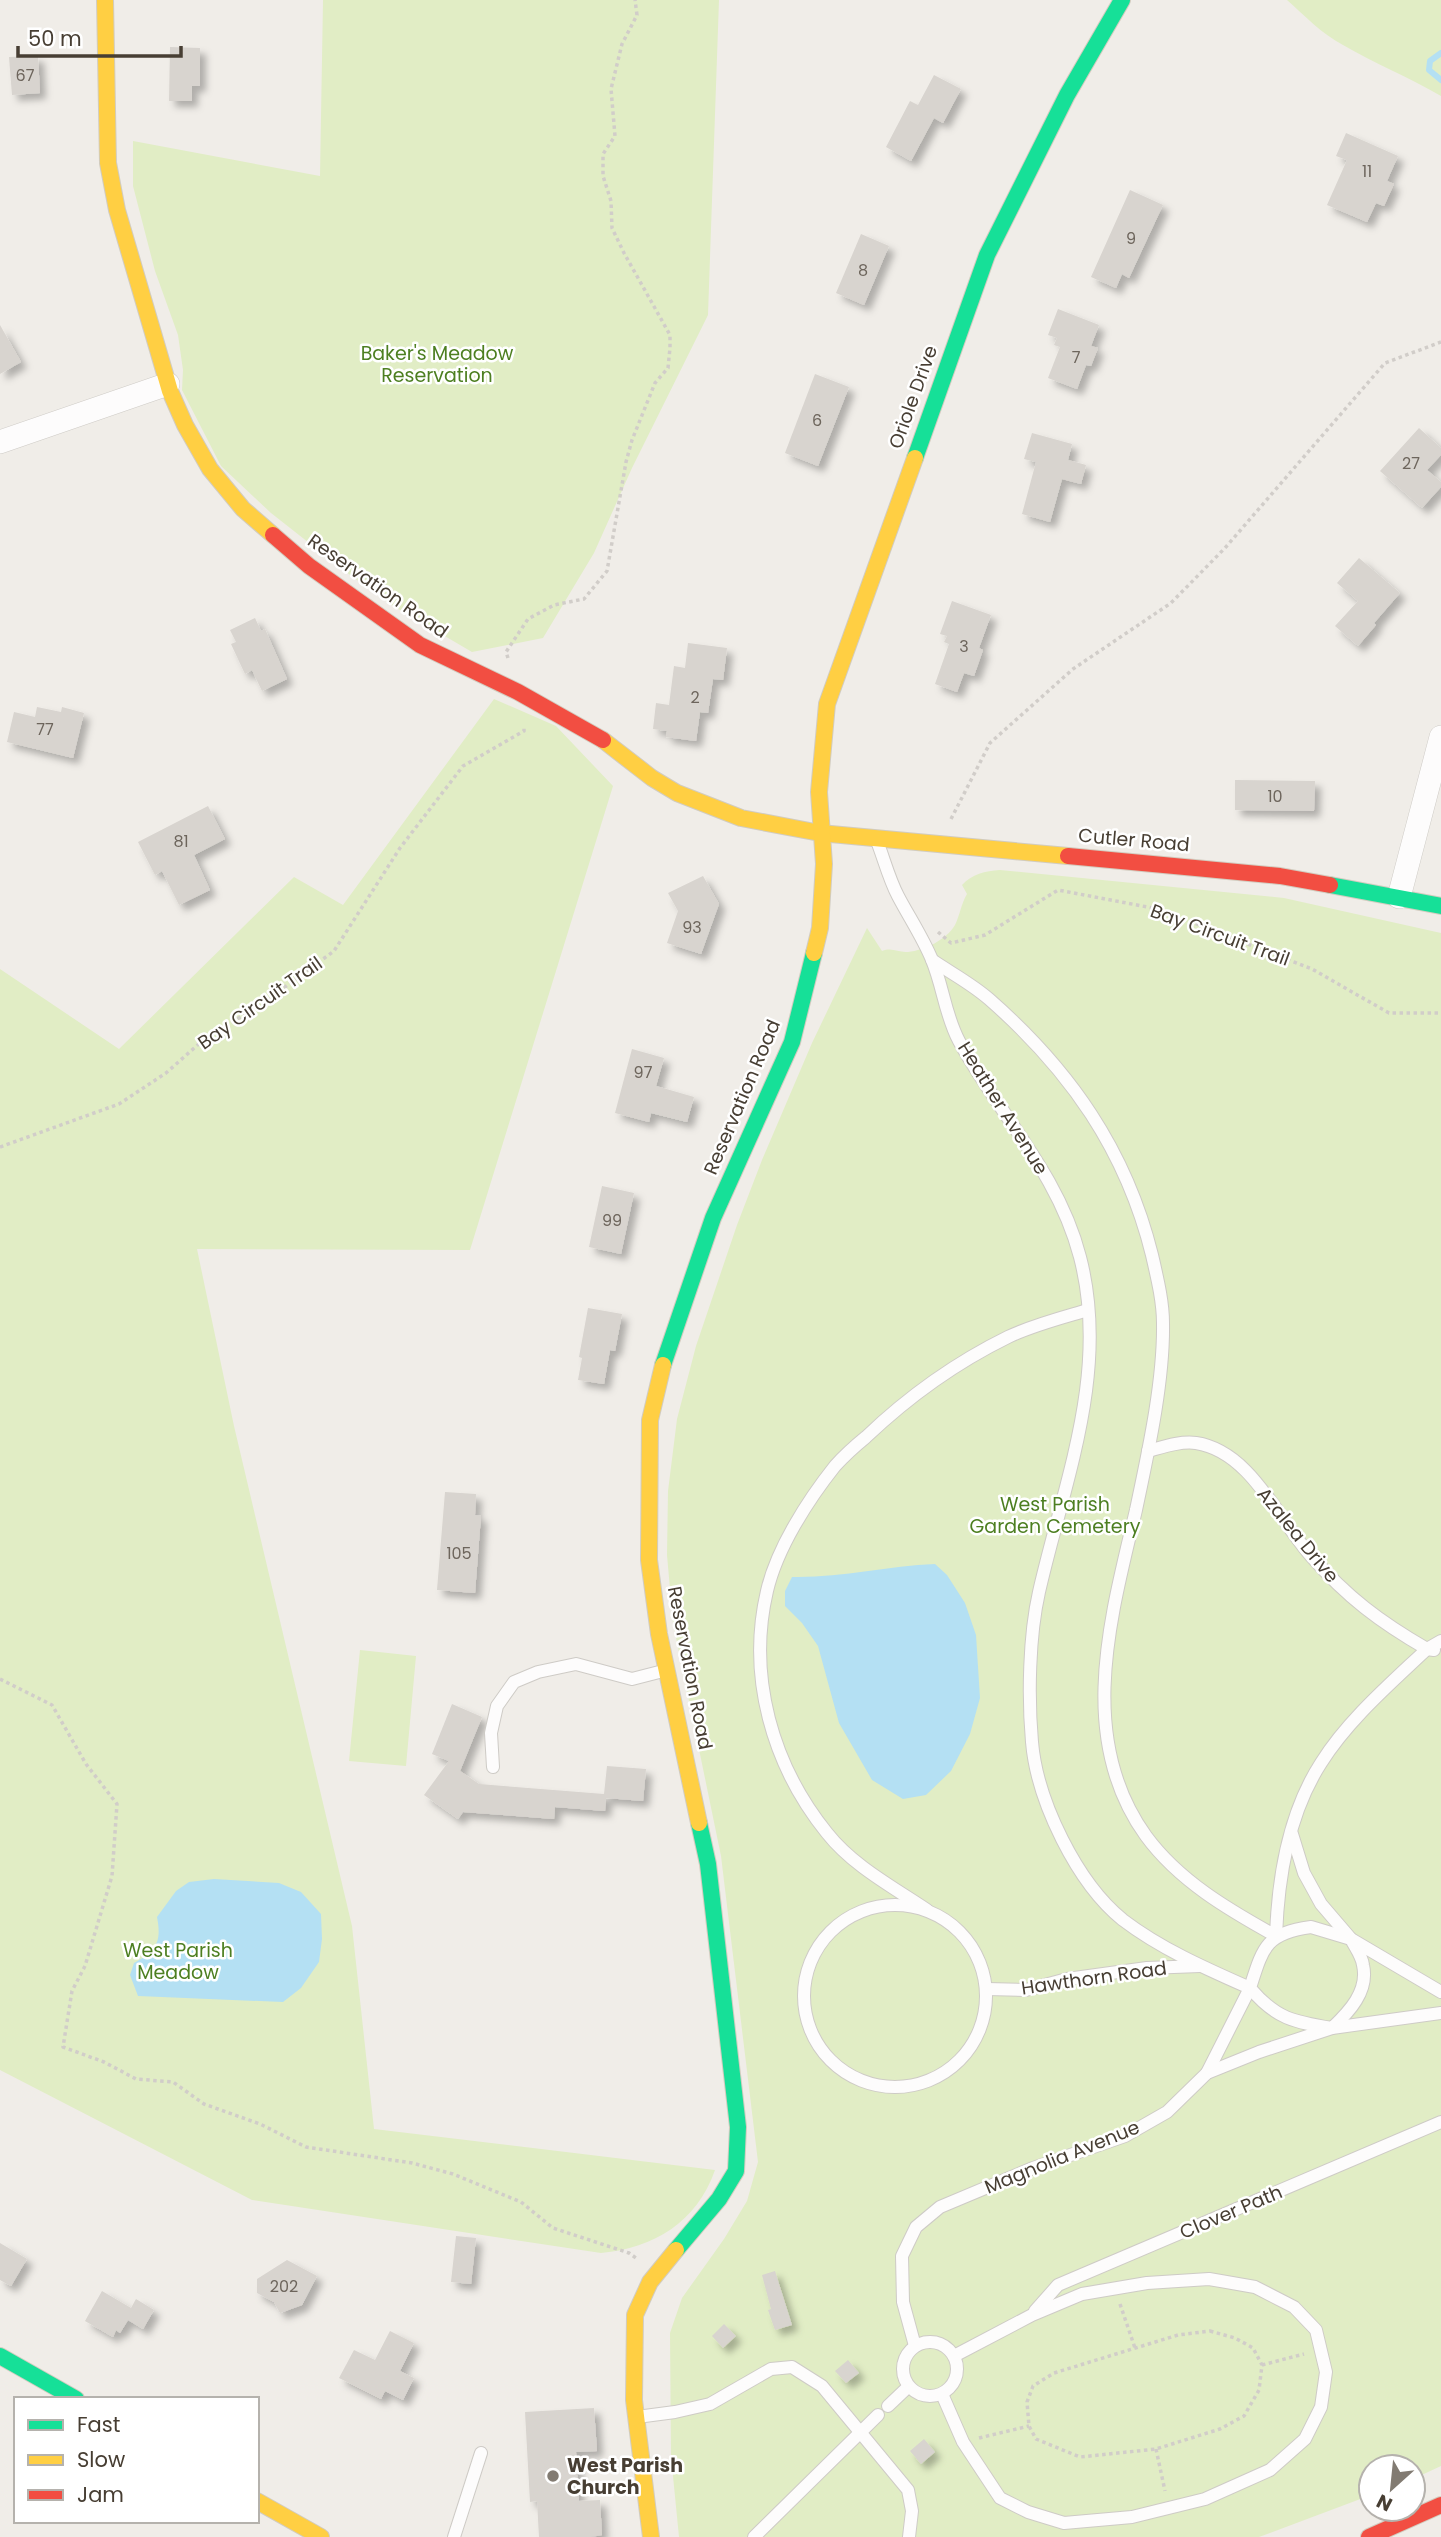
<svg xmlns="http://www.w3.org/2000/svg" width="1441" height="2537" font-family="Poppins,sans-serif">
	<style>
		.green { fill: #e1edc5 }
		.water { fill: #b4e0f3 }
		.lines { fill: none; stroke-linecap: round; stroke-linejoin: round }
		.stream { stroke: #b4e0f3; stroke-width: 6 }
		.building { fill: #d8d4cf; filter: url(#shadow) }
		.lane-casing { stroke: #cecbc6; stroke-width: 14 }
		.street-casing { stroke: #cecbc6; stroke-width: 24 }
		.fast-casing { stroke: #d2ccbf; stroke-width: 18 }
		.slow-casing { stroke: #d2ccbf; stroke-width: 18 }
		.jam-casing { stroke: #d2ccbf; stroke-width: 18 }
		.path { stroke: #d1cdc9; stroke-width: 3.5; stroke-dasharray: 3.5 3.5; stroke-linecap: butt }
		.lane { stroke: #fdfcfc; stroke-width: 12 }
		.street { stroke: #fdfcfc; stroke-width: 23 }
		.fast { stroke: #16e098; stroke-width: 16 }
		.slow { stroke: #ffcf43; stroke-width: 16 }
		.jam { stroke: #f24e42; stroke-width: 16 }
		.poi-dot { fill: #827b72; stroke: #fff; stroke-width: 2.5 }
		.labels { text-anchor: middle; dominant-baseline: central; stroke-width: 5; stroke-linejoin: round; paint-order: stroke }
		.number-label { font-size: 16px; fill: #6d655c }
		.park-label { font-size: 19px; fill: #4d7f21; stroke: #fff }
		.street-label { font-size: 19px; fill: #473e33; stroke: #fff }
		.poi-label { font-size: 19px; font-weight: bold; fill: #473e33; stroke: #fff; text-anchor: start }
	</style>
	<defs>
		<filter id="shadow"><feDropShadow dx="6" dy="6" stdDeviation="3.5" flood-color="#0004"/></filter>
	</defs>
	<rect width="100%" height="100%" fill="#f0ede8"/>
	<!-- green -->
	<g class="green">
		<path d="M323,0H719L708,315L632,468L594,553L543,638L472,652L390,604L346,572L271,513L221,466L182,390L183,370L178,335L155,271L133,186V141L320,176Z"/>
		<path d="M1287,0H1441V96C1409,77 1375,64 1343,45C1322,34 1305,16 1287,0Z"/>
		<path d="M494,699L556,726L613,786L470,1250L197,1249L234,1426L352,1926L374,2129L715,2170C697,2222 654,2248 601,2253L252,2200L0,2070V969L119,1049L294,877L343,905Z"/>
		<path d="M1000,870L1284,898L1441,933V2466L1413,2479V2467H1371V2495L1259,2537H679L671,2456L670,2333L682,2298L724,2239L747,2201L758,2162L721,1856L673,1623L667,1555L668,1491L677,1419L696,1346L737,1225L762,1160L812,1043L867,928L882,951C893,947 898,953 908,952C925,950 946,940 955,925C960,915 961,904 967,894L962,885C972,874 985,871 1000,870Z"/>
		<path d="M360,1650L416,1656L406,1766L349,1761Z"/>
	</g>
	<!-- water -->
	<g class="water">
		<path d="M935,1564L947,1575L965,1603L976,1635L980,1698L970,1734L951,1771L926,1795L903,1799L872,1780L839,1723L818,1646L802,1623L785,1606V1591L792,1577C840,1578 887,1566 935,1564Z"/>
		<path d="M214,1879L279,1883L301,1892L321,1914L322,1939L319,1962L301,1988L283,2002L138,1996L130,1975L134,1963C156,1951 162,1942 157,1917L176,1891L189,1882Z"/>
	</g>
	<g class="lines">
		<!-- stream -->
		<path class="stream" d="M1441,53L1430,61L1429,70L1441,80"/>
	</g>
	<!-- building -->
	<g class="building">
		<path d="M170,47L200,48V86H192V101H169Z"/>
		<path d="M38,56L40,93L12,95L9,57Z"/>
		<path d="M934,75L961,89L943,123L934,118L911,161L886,147L910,101L918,105Z"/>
		<path d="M1346,133L1398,156L1387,181L1394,184L1384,206L1376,203L1367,222L1327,205L1347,160L1336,156Z"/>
		<path d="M1130,190L1163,205L1129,278L1122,274L1116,288L1091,277Z"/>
		<path d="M861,234L889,246L864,305L836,293Z"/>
		<path d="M1058,309L1099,325L1091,346L1098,348L1091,366L1086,365L1077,389L1048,378L1060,347L1054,345L1057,338L1048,335Z"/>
		<path d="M0,325L21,362L0,374Z"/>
		<path d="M815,374L849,387L818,466L785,453Z"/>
		<path d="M1419,428L1441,448V455L1427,470L1441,482V487L1422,508L1380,471Z"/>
		<path d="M1032,433L1072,444L1068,460L1086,465L1081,484L1062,479L1050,522L1022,514L1036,462L1024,459Z"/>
		<path d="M1359,558L1400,593L1374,623L1376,625L1358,646L1335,626L1358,601L1337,583Z"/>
		<path d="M952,601L991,615L979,648L983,650L974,676L964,673L957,692L935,684L949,644L944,642L947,636L940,634Z"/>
		<path d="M255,618L261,631L265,629L287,679L262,691L252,670L245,674L231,644L236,642L230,630Z"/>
		<path d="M688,643L727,648L723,680L713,679L708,713L700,712L696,741L666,737L667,731L653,729L656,703L669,705L674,666L685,668Z"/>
		<path d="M37,707L61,712L62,707L84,713L73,758L7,742L14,712L35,717Z"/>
		<path d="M1235,780L1315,781L1314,811L1235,810Z"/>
		<path d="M208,806L225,839L194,855L210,890L179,905L162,871L155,875L138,842Z"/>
		<path d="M703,876L719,904L701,954L667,943L678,911L668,893Z"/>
		<path d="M632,1049L664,1058L656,1086L694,1097L687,1122L651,1113L649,1122L615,1113Z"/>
		<path d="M602,1186L634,1193L621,1254L589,1247Z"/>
		<path d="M588,1308L622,1314L615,1351L610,1350L604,1384L578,1380L582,1358L579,1357Z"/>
		<path d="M445,1492L476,1494L475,1515L481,1516L475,1593L437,1590Z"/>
		<path d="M452,1704L482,1717L460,1771L479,1784L604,1794L607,1766L646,1769L643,1801L606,1798L605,1811L555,1807L554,1819L463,1812L458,1819L424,1795L449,1761L432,1754Z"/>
		<path d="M456,2236L476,2238L471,2284L451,2282Z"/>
		<path d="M0,2243L27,2259L11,2286L0,2280Z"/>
		<path d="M287,2260L317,2276L302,2305L280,2313L274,2302L257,2293V2279Z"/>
		<path d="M775,2271L792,2325L775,2330L768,2310L771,2309L762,2275Z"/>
		<path d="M102,2291L131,2308L136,2299L154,2310L143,2329L128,2320L120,2333L116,2330L113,2337L85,2321Z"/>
		<path d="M724,2324L736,2336L723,2348L712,2336Z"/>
		<path d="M390,2331L414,2343L400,2371L414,2378L403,2400L385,2391L381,2399L339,2378L354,2350L375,2360Z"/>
		<path d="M848,2360L859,2373L846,2383L835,2371Z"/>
		<path d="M594,2408L597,2451L576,2452L579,2501L600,2500L602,2535L591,2537H539L537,2501L530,2502L525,2412Z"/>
		<path d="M924,2439L935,2452L921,2464L910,2451Z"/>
	</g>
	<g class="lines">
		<!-- lane casing -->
		<g class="lane-casing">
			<g id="lane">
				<path d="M877,841C884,859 889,879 898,896C909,917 923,938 932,960C943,986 945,1015 959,1041C999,1115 1058,1172 1080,1257C1110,1372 1064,1482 1039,1592C1029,1636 1028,1697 1032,1742C1037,1801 1077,1883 1123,1920C1161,1949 1207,1969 1250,1988L1207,2073"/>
				<path d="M932,960C951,973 972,984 989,999C1070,1070 1126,1150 1152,1255C1157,1277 1163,1301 1163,1323C1164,1381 1148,1453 1136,1510C1111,1616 1075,1738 1146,1836C1179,1881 1229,1910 1276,1936C1278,1877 1288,1814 1321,1763C1348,1720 1390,1684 1427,1649L1441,1641"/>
				<path d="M1148,1451C1163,1447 1180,1441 1196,1443C1250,1451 1278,1519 1311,1556C1347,1597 1380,1622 1427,1649L1434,1650"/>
				<path d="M493,1767L491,1733L497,1706L514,1682L538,1672L576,1664L632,1679L667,1670"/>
				<path d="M1292,1834L1304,1873L1321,1904L1351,1939L1441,1992"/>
				<circle cx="895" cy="1996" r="91"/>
				<path d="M927,1910C893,1887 853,1866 827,1833C772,1765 747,1676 767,1591C777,1548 808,1500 835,1466C844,1456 855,1446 866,1437C908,1397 955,1363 1008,1337C1033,1325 1061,1318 1088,1310"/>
				<path d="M1311,1927L1351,1939C1355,1947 1362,1956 1363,1965C1369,1991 1349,2012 1332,2028C1294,2022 1276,2019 1250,1988C1263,1947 1266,1933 1311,1927Z"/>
				<path d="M987,1989L1026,1990L1067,1979L1147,1968L1200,1966"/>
				<path d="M1035,2311L1058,2285L1441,2122"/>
				<circle cx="930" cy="2369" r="27"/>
				<path d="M915,2346L903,2302L902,2256L916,2227L940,2207L1033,2168L1125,2136L1167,2112L1207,2073L1259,2052L1332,2028L1441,2013"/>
				<path d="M942,2394L963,2442L1000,2498L1028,2512L1064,2523L1132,2517L1205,2499L1270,2470L1305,2439L1321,2407L1326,2372L1316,2330L1294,2307L1255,2287L1209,2279L1147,2283L1082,2294L1032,2315L954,2356"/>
				<path d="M888,2406L908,2387"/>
				<path d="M637,2417L675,2412L710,2404L771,2369L792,2367L822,2386L908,2490L912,2511L909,2537"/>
				<path d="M454,2537L481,2453"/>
				<path d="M754,2537L878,2415"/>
			</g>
		</g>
		<!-- street casing -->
		<g class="street-casing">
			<g id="street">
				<path d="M0,442L168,384"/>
				<path d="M1399,897L1441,737"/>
			</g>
		</g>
		<!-- fast casing -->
		<g class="fast-casing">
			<g id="fast">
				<path d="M915,458L987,255L1067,95L1122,0"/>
				<path d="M1330,885L1441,906"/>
				<path d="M663,1365L713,1218L792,1042L814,953"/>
				<path d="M676,2250L719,2199L736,2171L738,2127L708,1864L699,1823"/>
				<path d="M0,2356L76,2399"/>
			</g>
		</g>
		<!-- slow casing -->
		<g class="slow-casing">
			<g id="slow">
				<path d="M105,0L108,163L117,210L170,391L185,425L210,469L243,509L273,535"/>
				<path d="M603,740L652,778L677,793L741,818L820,833L1068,856"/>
				<path d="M814,953L820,928L824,864L819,792L827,704L915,458"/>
				<path d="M663,1365L650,1420L649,1560L659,1634L699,1823"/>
				<path d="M257,2501L321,2537"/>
				<path d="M651,2537L634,2400L635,2315L650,2282L676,2250"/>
			</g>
		</g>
		<!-- jam casing -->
		<g class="jam-casing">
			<g id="jam">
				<path d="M273,535L309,566L420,645L518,692L603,740"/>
				<path d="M1068,856L1280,876L1330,885"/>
				<path d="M1369,2537L1441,2505"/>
			</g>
		</g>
		<!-- path -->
		<g class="path">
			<path d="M508,658L506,652L528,619L554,605L584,599L607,571L626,462L632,440L655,383L668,368L670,348V335L624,253L612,228L611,201L603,176V154L615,136L611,89L622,44L637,15L635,0"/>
			<path d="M951,819L990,743L1073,669L1171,603L1225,548L1385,363L1441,342"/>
			<path d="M938,932L951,943L985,935L1058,890L1158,909L1312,969L1389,1013H1441"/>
			<path d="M0,1147L119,1104L166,1073L210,1034L255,1009L334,951L400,848L463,766L524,731V726"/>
			<path d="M0,1679L52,1705L86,1764L117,1804L112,1876L85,1966L72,1991L63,2047L104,2062L136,2079L173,2082L204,2104L260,2124L306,2147L412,2163L453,2174L521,2202L553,2228L629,2253L636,2258"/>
			<path d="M1120,2304L1135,2348"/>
			<path d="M1210,2331L1235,2338L1253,2348L1262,2365L1259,2390L1244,2416L1220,2429L1156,2449L1080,2457L1036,2439L1029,2426L1027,2402L1033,2386L1054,2373L1178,2335Z"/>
			<path d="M1262,2365L1304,2354"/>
			<path d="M979,2438L1029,2426"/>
			<path d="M1156,2449L1165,2491"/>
		</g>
		<!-- lane -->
		<use href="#lane" class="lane"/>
		<!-- street -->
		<use href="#street" class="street"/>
		<!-- fast -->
		<use href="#fast" class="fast"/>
		<!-- slow -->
		<use href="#slow" class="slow"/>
		<!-- jam -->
		<use href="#jam" class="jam"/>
	</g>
	<!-- markers -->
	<circle class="poi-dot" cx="553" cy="2476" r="7"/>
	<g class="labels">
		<!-- number labels -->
		<g class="number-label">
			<text x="25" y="75">67</text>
			<text x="1367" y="171">11</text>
			<text x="1131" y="238">9</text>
			<text x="863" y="270">8</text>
			<text x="1076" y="357">7</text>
			<text x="817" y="420">6</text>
			<text x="1411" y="463">27</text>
			<text x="964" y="646">3</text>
			<text x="695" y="697">2</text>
			<text x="45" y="729">77</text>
			<text x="1275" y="796">10</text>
			<text x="181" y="841">81</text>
			<text x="692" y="927">93</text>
			<text x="643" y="1072">97</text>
			<text x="612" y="1220">99</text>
			<text x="459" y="1553">105</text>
			<text x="284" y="2286">202</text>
		</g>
		<!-- park labels -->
		<g class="park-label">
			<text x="437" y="353">Baker's Meadow<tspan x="437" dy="22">Reservation</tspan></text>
			<text x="1055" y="1504">West Parish<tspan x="1055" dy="22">Garden Cemetery</tspan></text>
			<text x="178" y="1950">West Parish<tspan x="178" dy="22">Meadow</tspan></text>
		</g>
		<!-- street labels -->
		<g class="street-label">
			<text transform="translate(913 397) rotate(-70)">Oriole Drive</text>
			<text transform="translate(378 586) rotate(35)">Reservation Road</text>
			<text transform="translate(1134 840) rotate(5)">Cutler Road</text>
			<text transform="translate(1220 935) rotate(20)">Bay Circuit Trail</text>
			<text transform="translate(260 1003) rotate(-35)">Bay Circuit Trail</text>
			<text transform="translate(742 1097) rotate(-67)">Reservation Road</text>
			<text transform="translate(1003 1108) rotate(58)">Heather Avenue</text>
			<text transform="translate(1298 1535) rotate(51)">Azalea Drive</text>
			<text transform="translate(690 1668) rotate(79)">Reservation Road</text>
			<text transform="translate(1094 1978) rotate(-8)">Hawthorn Road</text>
			<text transform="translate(1062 2157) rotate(-22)">Magnolia Avenue</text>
			<text transform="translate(1231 2212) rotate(-23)">Clover Path</text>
		</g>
		<!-- poi labels -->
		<g class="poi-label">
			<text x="567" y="2465">West Parish<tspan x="567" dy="22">Church</tspan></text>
		</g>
	</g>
	<!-- legend -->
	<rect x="14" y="2397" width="245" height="126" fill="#ffffff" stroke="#b5b2ad" stroke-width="2"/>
	<rect x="28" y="2420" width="35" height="10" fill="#16e098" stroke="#b5b2ad" stroke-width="2"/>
	<text x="77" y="2432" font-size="21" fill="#473e33">Fast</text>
	<rect x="28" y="2455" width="35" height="10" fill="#ffcf43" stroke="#b5b2ad" stroke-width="2"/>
	<text x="77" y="2467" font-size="21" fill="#473e33">Slow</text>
	<rect x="28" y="2490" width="35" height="10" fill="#f24e42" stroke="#b5b2ad" stroke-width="2"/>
	<text x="77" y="2502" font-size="21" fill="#473e33">Jam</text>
	<!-- north arrow -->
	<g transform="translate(1392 2488) rotate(207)"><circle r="33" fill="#ffffff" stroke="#b5b2ad" stroke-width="2"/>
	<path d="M0-5L12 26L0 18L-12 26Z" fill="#827b72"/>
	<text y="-10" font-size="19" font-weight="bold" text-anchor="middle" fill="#473e33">N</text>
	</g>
	<!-- scale -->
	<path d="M18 46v10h163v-10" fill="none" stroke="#473e33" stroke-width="3.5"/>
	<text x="28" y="46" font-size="21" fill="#473e33" stroke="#ffffff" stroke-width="5" paint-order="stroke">50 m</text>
</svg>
